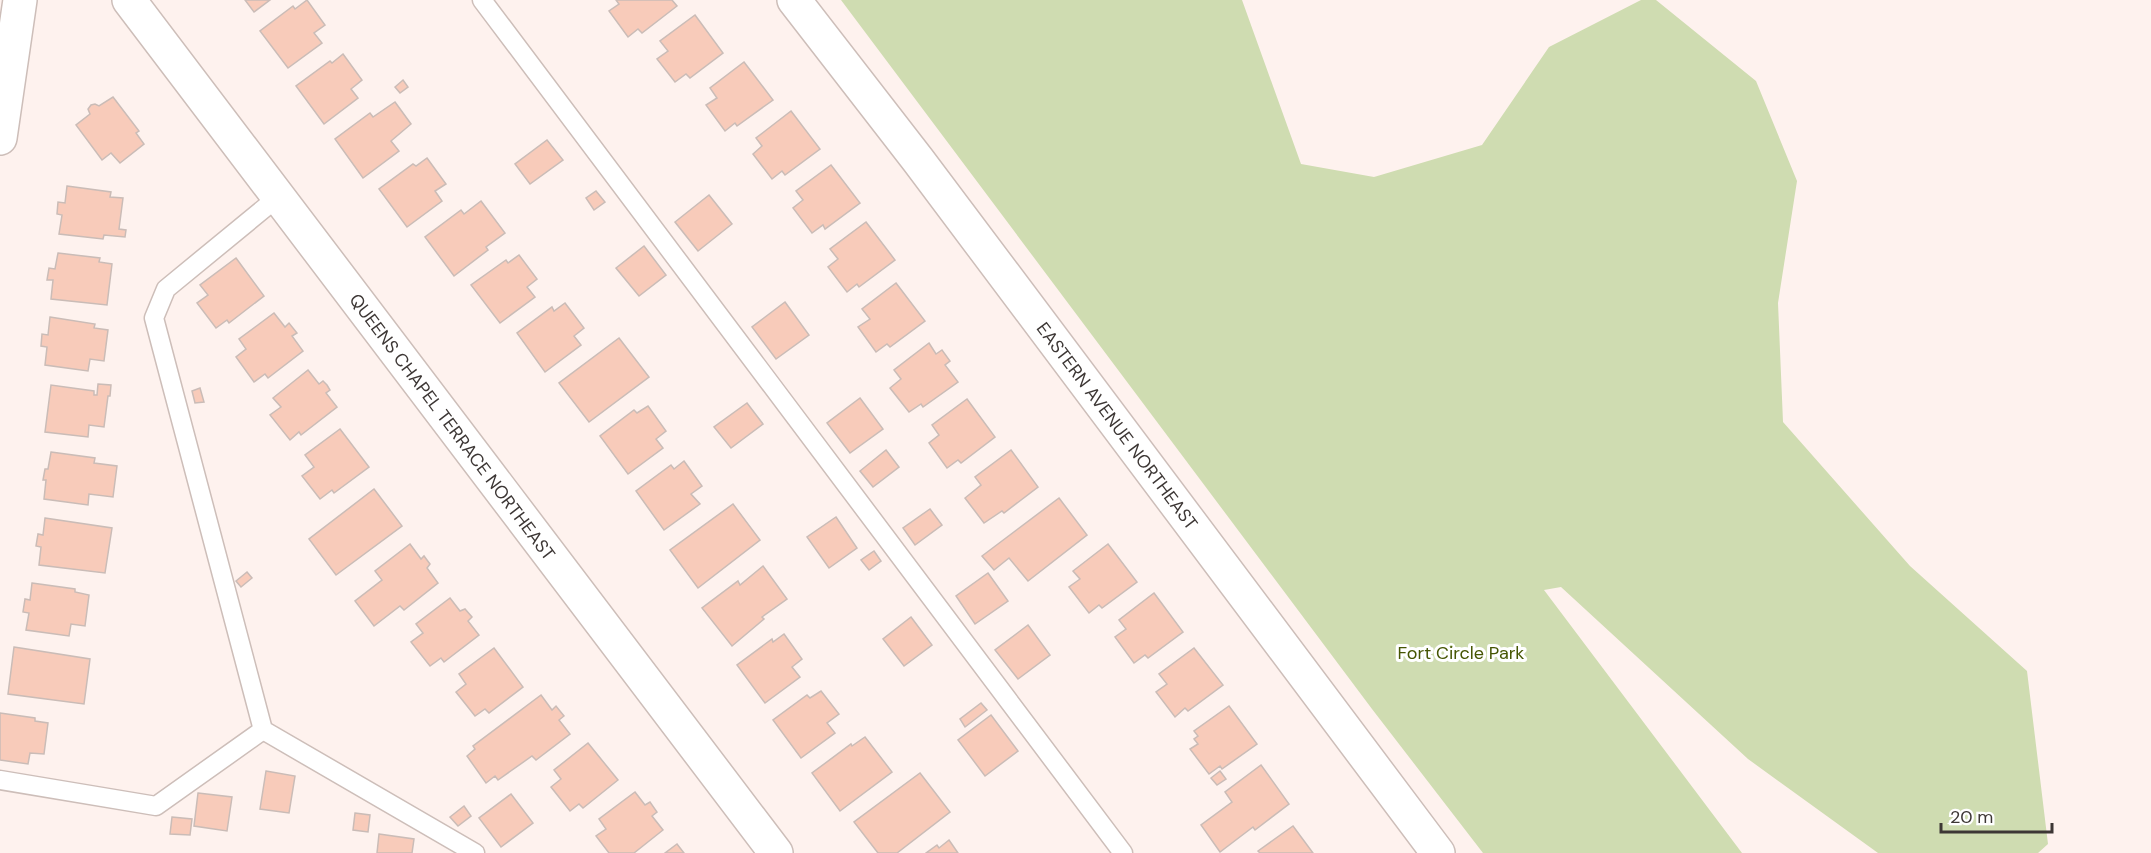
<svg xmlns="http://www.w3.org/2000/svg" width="2151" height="853" font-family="'DM Sans',sans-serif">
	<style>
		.green { fill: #cfdcb1 }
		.building { fill: #f8cbba; stroke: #cabcb7; stroke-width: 1.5 }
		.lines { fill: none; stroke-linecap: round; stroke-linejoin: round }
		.service-casing { stroke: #cdbeb9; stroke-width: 21 }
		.minor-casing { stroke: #cdbeb9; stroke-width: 36 }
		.tertiary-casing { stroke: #cdbeb9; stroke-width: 36 }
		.service { stroke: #fff; stroke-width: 18 }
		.minor { stroke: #fff; stroke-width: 33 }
		.tertiary { stroke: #fff; stroke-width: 33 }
		.labels { text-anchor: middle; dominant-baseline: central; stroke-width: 6; stroke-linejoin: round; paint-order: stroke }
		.street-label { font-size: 18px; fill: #3d3735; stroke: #fff }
		.park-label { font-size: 18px; fill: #455502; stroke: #fff }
	</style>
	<rect width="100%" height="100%" fill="#fef2ee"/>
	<!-- green -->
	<path class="green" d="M841,0H1242L1301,164L1374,177L1482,145L1549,47L1641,0H1656L1756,81L1797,181L1778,303L1783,422L1910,566L2027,671L2048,844L2038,853H1878L1748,759L1561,587L1544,590L1742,853H1483L1372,709Z"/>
	<!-- building -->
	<g class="building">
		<path d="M245,0H270L254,12Z"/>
		<path d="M307,0L325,25L314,33L322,43L288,68L260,31L293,6L295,9Z"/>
		<path d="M616,0H672L677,6L642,33L638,29L628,37L609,11L619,4Z"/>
		<path d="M695,15L723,53L690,78L686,74L675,82L657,59L668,51L660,41Z"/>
		<path d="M343,54L362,80L351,89L358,98L324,124L296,86L330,61L332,63Z"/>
		<path d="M744,62L773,100L737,126L735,123L725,131L706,105L717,98L710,88Z"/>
		<path d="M403,80L408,87L400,93L395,87Z"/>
		<path d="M113,97L139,131L136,133L144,144L120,163L111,153L102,160L76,125L90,114L88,109L91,105L95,104L99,106Z"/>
		<path d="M395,102L411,124L391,141L399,151L363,178L335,139L370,113L373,117Z"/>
		<path d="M791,111L820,149L785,175L782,171L772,179L753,154L762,146L756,138Z"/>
		<path d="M547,140L563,160L530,184L515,164Z"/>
		<path d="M427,158L446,184L435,191L442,201L407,227L379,189L413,164L416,166Z"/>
		<path d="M831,165L860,203L825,229L823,225L812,233L793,208L803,200L796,191Z"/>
		<path d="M67,186L111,192L110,197L123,198L119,229L126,230L125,237L104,235L103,239L59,234L62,215L57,214L58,202L65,203Z"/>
		<path d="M596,191L605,202L594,210L586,198Z"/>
		<path d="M709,195L732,224L698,251L675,222Z"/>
		<path d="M481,201L505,233L486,247L488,250L454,276L425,237L461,210L464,214Z"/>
		<path d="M866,222L895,260L859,287L857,284L847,292L828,267L838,259L830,249Z"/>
		<path d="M644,246L666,275L639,296L616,268Z"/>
		<path d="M58,253L100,258L99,262L112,264L107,305L51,299L53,280H47L49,268L55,269Z"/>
		<path d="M519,255L537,279L527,287L535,297L500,323L471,285L506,260L508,263Z"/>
		<path d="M236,258L264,296L229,323L227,320L216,328L197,303L208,295L200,285Z"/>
		<path d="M896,283L925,321L890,347L887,344L876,352L858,327L870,319L862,309Z"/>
		<path d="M785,302L809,335L776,359L752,327Z"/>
		<path d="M565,303L584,328L574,336L581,345L545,372L517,333L552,307L554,311Z"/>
		<path d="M274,313L285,327L289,323L297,333L292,336L303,351L268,378L265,374L254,382L236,357L246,349L239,339Z"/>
		<path d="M50,317L95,324L94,328L108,330L104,361L90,359L88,371L45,365L47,347L41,346L42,334L48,335Z"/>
		<path d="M619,338L649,377L589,422L559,383Z"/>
		<path d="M929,343L936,354L942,350L950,361L945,365L958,382L923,407L921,404L909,412L890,388L901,379L894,370Z"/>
		<path d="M308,370L319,384L323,381L327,385L330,390L326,393L337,407L301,435L299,432L290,440L270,415L281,407L273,398Z"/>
		<path d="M98,384L111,385L110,396H108L104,427L89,425L88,437L45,432L51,385L94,391V395H97Z"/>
		<path d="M200,388L204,402L195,403L192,391Z"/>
		<path d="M860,398L883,429L850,453L827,423Z"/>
		<path d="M967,399L995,437L961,463L958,460L947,468L929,443L939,435L932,425Z"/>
		<path d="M747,403L763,424L731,448L714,427Z"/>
		<path d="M648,406L666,431L656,439L663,448L628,474L600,436L634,410L637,413Z"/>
		<path d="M340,429L369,467L334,493L332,490L320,499L302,476L314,467L305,455Z"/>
		<path d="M886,450L899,467L873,487L860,471Z"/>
		<path d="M1011,450L1038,487L1004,513L1002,511L984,523L965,498L981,485L975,477Z"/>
		<path d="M51,452L95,458L94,463L117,466L113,497L89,494L88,505L44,499L46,480H43L45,469H48Z"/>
		<path d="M684,461L702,486L691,494L700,504L664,530L636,491L671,465L674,469Z"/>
		<path d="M374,489L402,526L336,575L309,539Z"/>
		<path d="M1059,498L1087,535L1028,581L1009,558L994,570L982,556Z"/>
		<path d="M733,504L760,540L698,588L670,550Z"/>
		<path d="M930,509L942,525L915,545L903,528Z"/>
		<path d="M836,517L857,548L829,568L807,537Z"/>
		<path d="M45,518L112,528L105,573L39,565L41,547L36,546L38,534L43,535Z"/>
		<path d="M410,544L421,559L424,556L430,564L427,568L438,583L404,610L400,606L374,626L355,601L382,580L375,571Z"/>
		<path d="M1108,544L1137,582L1102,608L1099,605L1089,613L1069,587L1080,579L1073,571Z"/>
		<path d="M874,551L881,561L869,570L861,560Z"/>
		<path d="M763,566L787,599L762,617L764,619L732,646L702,608L738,581L740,585Z"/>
		<path d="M247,572L252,578L241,587L236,581Z"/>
		<path d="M988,573L1008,601L975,624L956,596Z"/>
		<path d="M32,583L75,589V592L89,595L85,626L71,624L69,636L26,630L29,613L23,612L25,599L30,600Z"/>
		<path d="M1154,593L1183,632L1148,658L1145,655L1134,663L1115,637L1126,629L1119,620Z"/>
		<path d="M450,598L460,611L465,609L472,617L468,621L479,635L444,662L441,658L430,666L411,642L423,633L416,624Z"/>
		<path d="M911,617L932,645L904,666L883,639Z"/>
		<path d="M1028,625L1050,655L1018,679L995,650Z"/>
		<path d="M784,634L802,659L792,667L800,677L765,703L737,665L772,639L773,642Z"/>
		<path d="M14,647L90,659L84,704L8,694Z"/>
		<path d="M494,648L523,687L489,713L485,709L475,716L456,692L466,684L459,674Z"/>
		<path d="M1194,648L1223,685L1188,711L1185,708L1175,717L1156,692L1167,684L1159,674Z"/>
		<path d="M821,691L839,714L827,723L835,733L801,758L773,720L807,695L810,698Z"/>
		<path d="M541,695L552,710L556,706L564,716L559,720L570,734L536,760L532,756L498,780L495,776L486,783L467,756L475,749L473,746Z"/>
		<path d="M981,703L987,710L965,727L960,719Z"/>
		<path d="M1229,706L1257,744L1222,769L1220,766L1209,774L1190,749L1198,744L1194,739L1198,736L1194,731Z"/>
		<path d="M0,713L35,718V721L48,723L44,754L30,753L28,764L0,760Z"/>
		<path d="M991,715L1018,751L985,776L958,740Z"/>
		<path d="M865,737L892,772L840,811L812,773L851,744L852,746Z"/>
		<path d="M588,743L618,780L583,808L579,804L570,811L551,787L561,779L554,770Z"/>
		<path d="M1261,765L1289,804L1255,830L1253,827L1220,852L1201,825L1232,802L1225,792Z"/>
		<path d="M266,771L295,776L289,813L260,809Z"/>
		<path d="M1220,771L1226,779L1217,785L1211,778Z"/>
		<path d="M920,773L950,812L897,853H878L854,822Z"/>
		<path d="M635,792L645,805L650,802L657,812L652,816L663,830L634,853H609L596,836L606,829L599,819Z"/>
		<path d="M198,793L232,797L227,831L194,826Z"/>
		<path d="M511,794L533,823L501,847L479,818Z"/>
		<path d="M464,806L471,816L458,826L450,817Z"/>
		<path d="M355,813L370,815L368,832L353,830Z"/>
		<path d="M172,817L192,819L190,835L170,834Z"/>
		<path d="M1293,826L1313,853H1260L1258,851Z"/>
		<path d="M379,834L414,839L412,853H377Z"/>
		<path d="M949,840L958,853H926L937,845L939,848Z"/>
		<path d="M677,844L684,853H665Z"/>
	</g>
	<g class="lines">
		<!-- service casing -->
		<g class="service-casing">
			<g id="service">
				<path d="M482,0L1123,853"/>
				<path d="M278,197L166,289L154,318L263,730L475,853"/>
				<path d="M0,780L156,806L263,730"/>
			</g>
		</g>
		<!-- minor casing -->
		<g class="minor-casing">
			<g id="minor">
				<path d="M129,0L776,853"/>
				<path d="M0,138L20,0"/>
			</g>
		</g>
		<!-- tertiary casing -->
		<g class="tertiary-casing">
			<path id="tertiary" d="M794,0L918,160L1438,853"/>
		</g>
		<!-- service -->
		<use href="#service" class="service"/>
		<!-- minor -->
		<use href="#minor" class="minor"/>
		<!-- tertiary -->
		<use href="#tertiary" class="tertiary"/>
	</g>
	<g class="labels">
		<!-- street labels -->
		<g class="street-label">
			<text transform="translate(1117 426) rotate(53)">EASTERN AVENUE NORTHEAST</text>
			<text transform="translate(452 427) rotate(53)">QUEENS CHAPEL TERRACE NORTHEAST</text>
		</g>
		<!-- park labels -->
		<g class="park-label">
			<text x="1461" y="653">Fort Circle Park</text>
		</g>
	</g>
	<!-- scale -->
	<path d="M1941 823v9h111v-9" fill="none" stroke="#3d3735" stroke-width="3"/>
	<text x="1950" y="823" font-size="18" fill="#3d3735" stroke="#ffffff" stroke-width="4.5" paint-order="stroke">20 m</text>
</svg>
